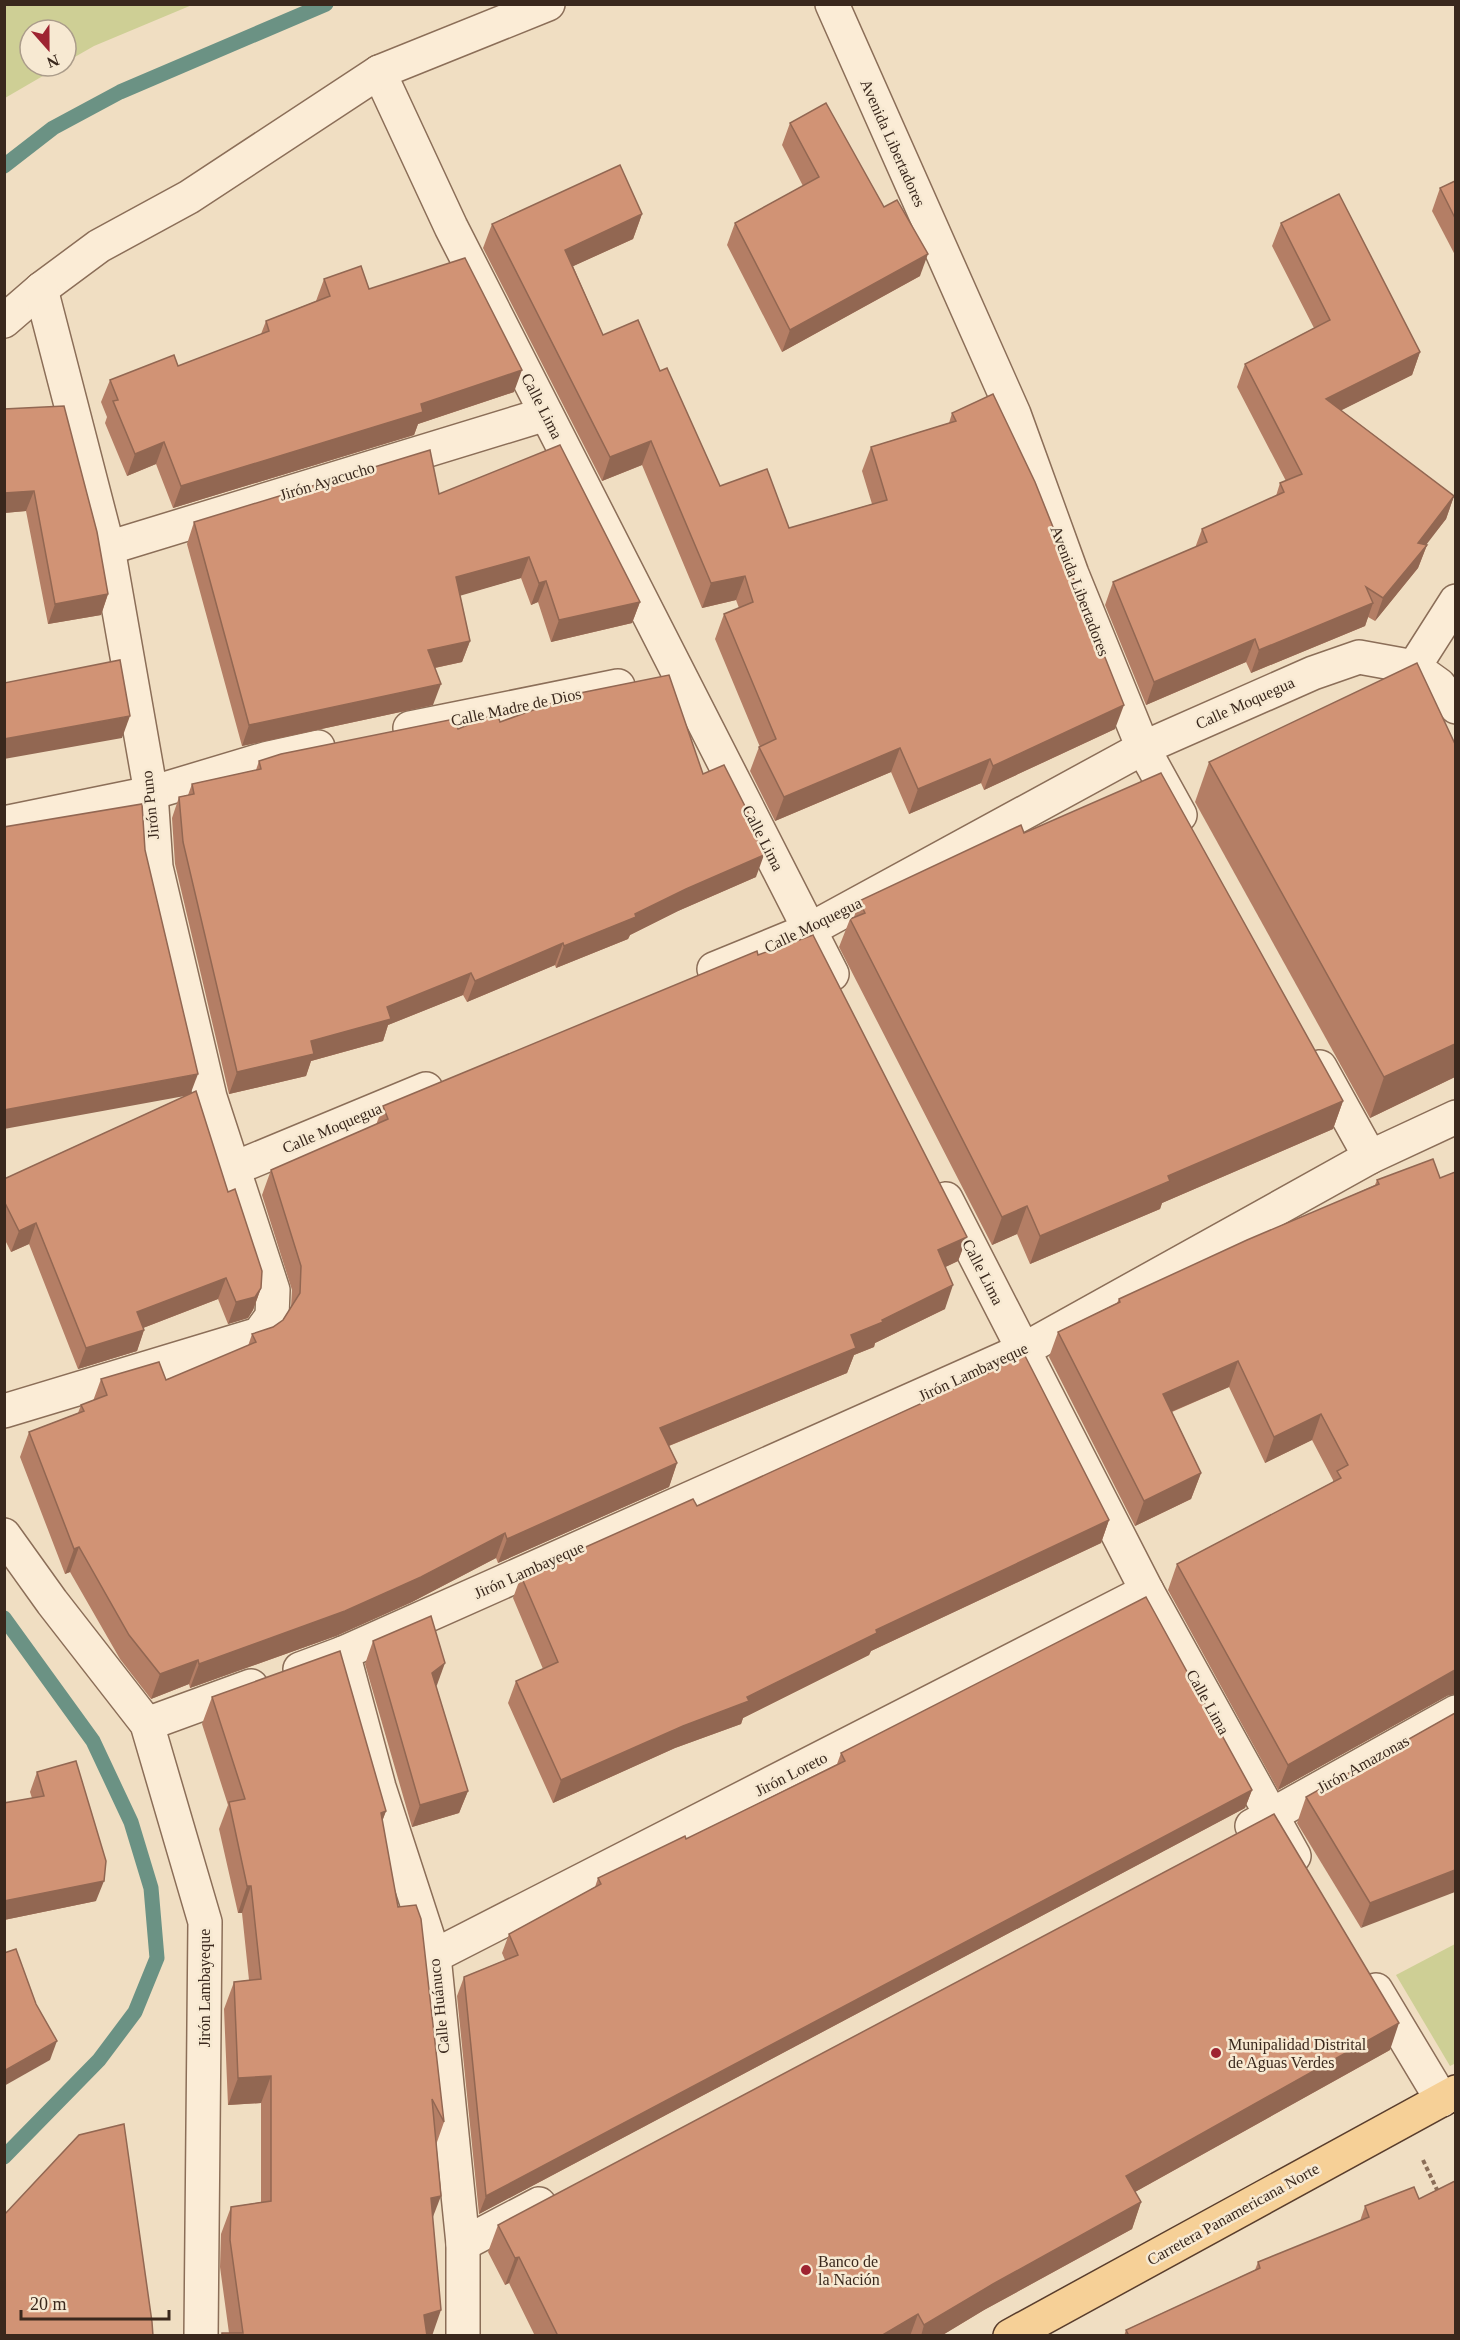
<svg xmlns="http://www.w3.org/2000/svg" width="1460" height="2340" font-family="Georgia,serif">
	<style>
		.green { fill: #cecf95 }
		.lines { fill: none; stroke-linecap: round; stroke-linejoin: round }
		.stream { stroke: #6b9284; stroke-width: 15 }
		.street-casing { stroke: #8b6e58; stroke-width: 36 }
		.primary-casing { stroke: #593d2c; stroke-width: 36 }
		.path { stroke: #8b6e58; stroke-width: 4; stroke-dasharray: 4.5 3; stroke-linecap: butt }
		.street { stroke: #fbecd6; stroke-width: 33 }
		.primary { stroke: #f6d097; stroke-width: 33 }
		.wall { fill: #b47e65 }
		.shaded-wall { fill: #926752 }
		.building { fill: #d19375; stroke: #926752; stroke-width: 1.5 }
		.poi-dot { fill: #9e2431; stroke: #f7e9d2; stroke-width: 2 }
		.labels { text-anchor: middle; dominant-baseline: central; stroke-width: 5; stroke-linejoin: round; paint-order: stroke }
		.street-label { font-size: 16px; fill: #3a281d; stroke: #f7e9d2 }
		.poi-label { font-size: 16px; fill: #3a281d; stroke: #f7e9d2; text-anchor: start }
	</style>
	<rect width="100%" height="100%" fill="#f0dec2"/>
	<!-- green -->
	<g class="green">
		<path d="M5,4H192V5L94,46L66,62V30H30V66H60L5,98Z"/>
		<path d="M1455,1944L1456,2063L1450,2066L1396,1975Z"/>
	</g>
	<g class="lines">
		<!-- stream -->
		<g class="stream">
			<path d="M4,166L53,128L120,92L326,4"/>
			<path d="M4,1618L93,1741L131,1822L151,1888L157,1958L135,2012L99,2060L4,2157"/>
		</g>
		<!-- street casing -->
		<g class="street-casing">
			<g id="street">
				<path d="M832,4L1014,414L1072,574L1143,748L1180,815"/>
				<path d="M379,72L451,227L832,974"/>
				<path d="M4,321L41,289L99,246L189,197L379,72L548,4"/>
				<path d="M108,548L546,414"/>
				<path d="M1414,667L1456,601"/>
				<path d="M410,728L618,686"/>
				<path d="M4,823L151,793L268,758L318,747"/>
				<path d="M714,969L809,930L1143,748L1313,673L1359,657L1414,667L1439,685L1456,707"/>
				<path d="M1320,1067L1370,1157"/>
				<path d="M233,1169L426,1089"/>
				<path d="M946,1199L1147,1591L1294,1856"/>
				<path d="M4,1411L259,1334L272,1316L273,1290L210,1097L156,867L151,793L108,548L41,289"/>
				<path d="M4,1535L52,1602L147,1724L205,1922L201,2336"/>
				<path d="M343,1653L379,1787L434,1956L463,2244V2336"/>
				<path d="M300,1669L343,1653L1023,1350L1370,1157L1456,1117"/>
				<path d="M147,1724L251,1686"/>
				<path d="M1252,1826L1456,1712"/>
				<path d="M434,1956L1147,1591"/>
				<path d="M1376,1990L1442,2100"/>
				<path d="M463,2244L539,2204"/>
			</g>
		</g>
		<!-- primary casing -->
		<g class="primary-casing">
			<path id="primary" d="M1010,2336L1456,2092"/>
		</g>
		<!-- path -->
		<path class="path" d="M1423,2160L1439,2194"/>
		<!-- street -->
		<use href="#street" class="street"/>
		<!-- primary -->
		<use href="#primary" class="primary"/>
	</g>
	<!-- wall -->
	<g class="wall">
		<path d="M790,123L920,276L782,352L727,245L735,223L803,186L782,145Z"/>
		<path d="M1455,181V255L1432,211L1440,188Z"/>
		<path d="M642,214L633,239L573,266L603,335L660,371L720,486L789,528L872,504L862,471L871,447L949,423L952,413L1115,729L984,790L981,783L909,814L891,772L775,821L750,771L759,747H760L715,639L724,614L739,608L736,600L702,608L642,465L602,481L483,248L492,224Z"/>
		<path d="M1281,223L1420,352L1412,375L1341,410L1454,496L1446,519L1425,545H1427L1418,568L1375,621L1368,617L1365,626L1251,673L1246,662L1146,705L1105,605L1113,582L1195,548L1202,529L1276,496L1280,483L1286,481L1237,387L1245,364L1314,328L1272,246Z"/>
		<path d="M324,279L369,289L514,392L418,424L414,435L173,508L156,464L127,476L105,423L107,417L101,402L110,380L178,366L261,334L266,321L316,301Z"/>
		<path d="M4,409L108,594L101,615L48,624L26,511L4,513Z"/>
		<path d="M439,494L640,602L632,623L551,642L538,602L531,605L521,578L460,595L470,641L462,662L435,668L433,705L242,746L187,544L194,522Z"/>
		<path d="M500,722L703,774L747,818L756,877L678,911L630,935L628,939L556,968L555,965L467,1002L463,995L388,1025L383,1041L311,1061L306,1076L229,1094L175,864L172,818L179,797L188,795L192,784L256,770L259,761Z"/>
		<path d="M1455,744V1077L1370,1118L1195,802L1209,762Z"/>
		<path d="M1024,833L1343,1101L1333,1129L1162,1203L1160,1209L1030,1264L1017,1234L992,1245L839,947L850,919L854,917L859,901Z"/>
		<path d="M145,850L191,1093L228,1192L261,1288L253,1310L248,1318L228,1324L218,1299L143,1328L144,1330L137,1351L78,1369L29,1244L11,1252L4,1238V1179L185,1096Z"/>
		<path d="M758,955L967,1237L958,1261L945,1267V1309L875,1343L874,1347L854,1355L847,1373L669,1446L677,1463L669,1487L498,1563L496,1558L412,1602L336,1636L190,1688L189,1684L151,1699L120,1659L70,1572L65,1574L20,1457L29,1432L78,1413L81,1405L93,1401L101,1379L166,1380L248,1346L252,1334L273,1327L283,1320L291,1307L292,1290L262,1195L271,1170L376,1125L383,1106Z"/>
		<path d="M1433,1159L1447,1696L1278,1790L1168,1590L1177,1564L1333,1482V1480L1312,1440L1265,1463L1229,1387L1172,1412L1201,1473L1191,1499L1135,1526L1049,1357L1058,1332L1117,1303L1119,1299L1375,1185L1377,1180Z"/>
		<path d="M986,1369L1109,1520L1101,1543L871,1651L869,1655L743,1718L741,1724L675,1748L553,1803L508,1703L516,1681L543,1669L513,1598L521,1576L697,1506L983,1375Z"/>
		<path d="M373,1641L437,1685L436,1686L468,1791L459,1813L412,1827L365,1664Z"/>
		<path d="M212,1697L386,1811L382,1821L398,1907L444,2122L436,2145L433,2217L432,2336H221L222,2333H229L220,2267L221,2234L231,2207L261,2202V2103L228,2105L224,2009L234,1982L249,1980L242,1913H238L219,1829L228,1805L202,1724Z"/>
		<path d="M1455,1713L1361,1928L1297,1823L1306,1797Z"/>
		<path d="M841,1753L1252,1790L1245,1808L479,2214L457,1996L464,1977L505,1960L502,1953L509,1934L595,1887L598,1878L686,1839L837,1764Z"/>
		<path d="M37,1772L96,1901L4,1920V1803L32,1798L30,1792Z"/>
		<path d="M1390,2050L1135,2192L1141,2202L1132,2229L984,2310L941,2336H535L509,2283L505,2285L488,2252L498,2225Z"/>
		<path d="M1365,2206L1455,2336H1124L1126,2330L1255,2270L1258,2262L1360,2221Z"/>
	</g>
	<!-- shaded-wall -->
	<g class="shaded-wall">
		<path d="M642,214L633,239L556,274L565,250Z"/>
		<path d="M928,254L920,276L782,352L790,330Z"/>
		<path d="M1420,352L1412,375L1318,422L1326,399Z"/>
		<path d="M522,370L514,392L418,424L414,435L173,508L181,486L421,404Z"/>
		<path d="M651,441L642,465L602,481L610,457Z"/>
		<path d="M164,442L156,464L127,476L135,454Z"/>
		<path d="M34,491L26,511L4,513V493Z"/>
		<path d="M1454,496L1446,519L1410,566L1418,543Z"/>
		<path d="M1427,545L1418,568L1375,621L1383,598Z"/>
		<path d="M529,557L521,578L449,599L456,577Z"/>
		<path d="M745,576L736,600L702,608L711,583Z"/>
		<path d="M546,581L538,602L531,605L539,583Z"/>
		<path d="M108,594L101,615L48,624L55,604Z"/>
		<path d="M640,602L632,623L551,642L559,620Z"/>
		<path d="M1373,603L1365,626L1251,673L1259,650Z"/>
		<path d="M1255,639L1246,662L1146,705L1154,682Z"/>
		<path d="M470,641L462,662L420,671L428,650Z"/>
		<path d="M441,684L433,705L242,746L249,725Z"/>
		<path d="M1124,705L1115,729L984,790L993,766Z"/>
		<path d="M130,716L122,738L4,759V739Z"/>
		<path d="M900,748L891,772L775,821L784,797Z"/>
		<path d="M990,759L981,783L909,814L918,789Z"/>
		<path d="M764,855L756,877L678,911L630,935L628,939L556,968L564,946L635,914L686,889Z"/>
		<path d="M563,943L555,965L467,1002L475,981Z"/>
		<path d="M471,973L463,995L388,1025L383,1041L311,1061L306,1076L229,1094L237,1072L311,1041L387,1007Z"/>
		<path d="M1455,1044V1077L1370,1118L1384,1077Z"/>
		<path d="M198,1074L190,1095L4,1129V1110Z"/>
		<path d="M1343,1101L1333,1129L1162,1203L1160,1209L1030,1264L1040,1236L1168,1176Z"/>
		<path d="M1027,1206L1017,1234L992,1245L1002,1217Z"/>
		<path d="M36,1223L29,1244L11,1252L19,1231Z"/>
		<path d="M967,1237L958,1261L929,1275L938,1250Z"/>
		<path d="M226,1278L218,1299L130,1333L137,1312Z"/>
		<path d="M953,1285L945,1309L875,1343L874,1347L854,1355L847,1373L651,1453L660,1428Z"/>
		<path d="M261,1288L253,1310L248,1318L228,1324L236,1302Z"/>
		<path d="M144,1330L137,1351L78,1369L86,1348Z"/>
		<path d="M1238,1361L1229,1387L1154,1419L1163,1394Z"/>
		<path d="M1321,1414L1312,1440L1265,1463L1274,1437Z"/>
		<path d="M677,1463L669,1487L498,1563L507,1539Z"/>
		<path d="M1201,1473L1191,1499L1135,1526L1144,1501Z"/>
		<path d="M1109,1520L1101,1543L871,1651L869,1655L743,1718L741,1724L675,1748L553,1803L561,1780L747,1697L876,1630Z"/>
		<path d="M505,1533L496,1558L412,1602L336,1636L190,1688L199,1664Z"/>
		<path d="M79,1547L70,1572L65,1574L74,1549Z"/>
		<path d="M198,1660L189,1684L151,1699L160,1674Z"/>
		<path d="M445,1663L437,1685L424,1695L432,1673Z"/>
		<path d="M1455,1670V1694L1447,1696L1278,1790L1288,1765Z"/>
		<path d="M1252,1790L1245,1808L479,2214L486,2196Z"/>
		<path d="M468,1791L459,1813L412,1827L420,1805Z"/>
		<path d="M386,1811L376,1838L381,1813Z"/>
		<path d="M1455,1870V1892L1361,1928L1370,1903Z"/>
		<path d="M104,1881L96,1901L4,1920V1901Z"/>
		<path d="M247,1886H251L242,1913H238Z"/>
		<path d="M1399,2023L1390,2050L1117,2202L1126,2176Z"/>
		<path d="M57,2041L50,2060L4,2086V2071Z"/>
		<path d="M271,2076L261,2103L228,2105L238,2078Z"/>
		<path d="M441,2196L431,2222V2198Z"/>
		<path d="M1141,2202L1132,2229L984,2310L941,2336H921L924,2325L993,2284Z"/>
		<path d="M519,2257L509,2283L505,2285L515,2258Z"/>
		<path d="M441,2310L432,2336H417L424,2315Z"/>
		<path d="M918,2314L910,2336H881Z"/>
	</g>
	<!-- building -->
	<g class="building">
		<path d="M826,103L884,207L897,200L928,254L790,330L735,223L819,177L790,123Z"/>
		<path d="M620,165L642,214L565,250L603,335L638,320L660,371L667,368L720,486L767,469L789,528L887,500L871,447L956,421L952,413L993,394L1035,482L1124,705L993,766L990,759L918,789L900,748L784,797L759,747L776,739L724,614L753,602L745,576L711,583L651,441L610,457L492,224Z"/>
		<path d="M1455,181V218L1440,188Z"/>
		<path d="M1339,194L1420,352L1326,399L1454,496L1418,543L1427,545L1383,598L1366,587L1373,603L1259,650L1255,639L1154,682L1113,582L1207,542L1202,529L1284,492L1280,483L1302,474L1245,364L1330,320L1281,223Z"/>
		<path d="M465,258L522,370L421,404L423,412L181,486L164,442L135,454L113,401L118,400L110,380L174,355L178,366L269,331L266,321L330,296L324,279L361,266L369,289Z"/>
		<path d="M64,406L97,532L108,594L55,604L34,491L4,493V409Z"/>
		<path d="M560,445L640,602L559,620L546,581L539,583L529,557L456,577L470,641L428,650L441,684L249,725L194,522L430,450L439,494Z"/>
		<path d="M120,660L130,716L4,739V683Z"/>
		<path d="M1417,663L1455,744V1044L1384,1077L1209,762Z"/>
		<path d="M669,675L703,774L724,765L749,814L746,815L764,855L686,889L635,914L636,917L564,946L563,943L475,981L471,973L387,1007L391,1019L311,1041L314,1054L237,1072L183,842L179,797L194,794L192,784L261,769L259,761L281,754L454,719L458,729L497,713L500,722L580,693Z"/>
		<path d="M1161,773L1343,1101L1168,1176L1170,1181L1040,1236L1027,1206L1002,1217L850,919L865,913L859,901L1021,825L1024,833Z"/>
		<path d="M142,804L145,850L198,1074L4,1110V827Z"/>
		<path d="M813,935L967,1237L938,1250L953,1285L882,1320L883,1322L851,1335L856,1348L660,1428L677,1463L507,1539L505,1533L421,1577L345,1611L199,1664L198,1660L160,1674L129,1635L79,1547L74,1549L29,1432L84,1411L81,1405L107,1395L101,1379L159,1362L166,1380L256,1342L252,1334L273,1327L283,1320L300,1293L301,1266L271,1170L388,1119L383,1106L757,951L758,955Z"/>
		<path d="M196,1091L228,1192L235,1189L262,1271L261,1288L255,1297L236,1302L226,1278L137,1312L144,1330L86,1348L36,1223L19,1231L4,1201V1179Z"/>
		<path d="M1433,1159L1440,1178L1455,1172V1670L1288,1765L1177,1564L1341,1478L1337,1471L1348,1465L1321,1414L1274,1437L1238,1361L1163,1394L1201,1473L1144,1501L1058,1332L1120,1302L1119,1299L1247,1240L1379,1184L1377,1180Z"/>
		<path d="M1023,1352L1109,1520L876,1630L877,1633L747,1697L749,1701L683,1726L561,1780L516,1681L558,1662L521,1576L693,1499L697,1506L988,1373L986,1369Z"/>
		<path d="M1146,1597L1252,1790L486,2196L464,1977L518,1955L509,1934L601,1884L598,1878L685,1836L686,1839L845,1761L841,1753Z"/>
		<path d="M431,1616L445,1663L432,1673L468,1791L420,1805L373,1641Z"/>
		<path d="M340,1651L386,1811L381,1813L398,1907L416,1905L421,1919L444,2122L432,2099L441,2196L431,2198L441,2310L424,2315L427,2336H222V2333H243L230,2240L231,2207L271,2201V2076L238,2078L234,1982L261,1979L251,1886H247L229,1802L245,1799L212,1697Z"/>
		<path d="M1455,1713V1870L1370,1903L1306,1797Z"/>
		<path d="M76,1761L106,1861L104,1881L4,1901V1803L44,1796L37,1772Z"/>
		<path d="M1274,1814L1399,2023L1126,2176L1141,2202L993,2284L924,2325L918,2314L881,2336H558L519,2257L515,2258L498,2225Z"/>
		<path d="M16,1949L36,2004L57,2041L4,2071V1953Z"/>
		<path d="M124,2124L152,2322L153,2336H4V2215L79,2135Z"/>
		<path d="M1455,2181V2336H1129L1126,2330L1260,2268L1258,2262L1369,2217L1365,2206L1414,2187L1419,2199Z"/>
	</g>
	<!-- markers -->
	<g class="poi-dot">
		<circle cx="1216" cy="2053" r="6"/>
		<circle cx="806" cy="2270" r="6"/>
	</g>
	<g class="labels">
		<!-- street labels -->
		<g class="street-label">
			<text transform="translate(893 143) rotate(66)">Avenida Libertadores</text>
			<text transform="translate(542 406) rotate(63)">Calle Lima</text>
			<text transform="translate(327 481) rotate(-17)">Jirón Ayacucho</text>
			<text transform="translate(1080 591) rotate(69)">Avenida Libertadores</text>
			<text transform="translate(1245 703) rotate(-24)">Calle Moquegua</text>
			<text transform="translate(516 707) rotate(-12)">Calle Madre de Dios</text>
			<text transform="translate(150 805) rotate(-96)">Jirón Puno</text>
			<text transform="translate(763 838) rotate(63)">Calle Lima</text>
			<text transform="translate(813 925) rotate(-26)">Calle Moquegua</text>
			<text transform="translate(332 1128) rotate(-23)">Calle Moquegua</text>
			<text transform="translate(983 1272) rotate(63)">Calle Lima</text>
			<text transform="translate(973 1372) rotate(-25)">Jirón Lambayeque</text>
			<text transform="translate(529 1570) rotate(-24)">Jirón Lambayeque</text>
			<text transform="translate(1208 1702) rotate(61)">Calle Lima</text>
			<text transform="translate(1363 1764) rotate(-29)">Jirón Amazonas</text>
			<text transform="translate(791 1774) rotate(-27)">Jirón Loreto</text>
			<text transform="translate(204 1988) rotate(-90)">Jirón Lambayeque</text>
			<text transform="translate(439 2006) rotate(-96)">Calle Huánuco</text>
			<text transform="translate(1233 2214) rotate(-29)">Carretera Panamericana Norte</text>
		</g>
		<!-- poi labels -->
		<g class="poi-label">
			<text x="1228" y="2044">Munipalidad Distrital<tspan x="1228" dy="18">de Aguas Verdes</tspan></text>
			<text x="818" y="2261">Banco de<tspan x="818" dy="18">la Nación</tspan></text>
		</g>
	</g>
	<!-- border -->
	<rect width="1460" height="2340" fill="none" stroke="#3a281d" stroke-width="12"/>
	<!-- north arrow -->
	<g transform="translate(48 48) rotate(159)"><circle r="28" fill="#f7e9d2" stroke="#ab9c8a" stroke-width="1.5"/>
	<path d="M0-4.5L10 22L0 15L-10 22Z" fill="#9e2431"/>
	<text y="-9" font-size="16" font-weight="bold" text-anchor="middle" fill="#3a281d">N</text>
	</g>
	<!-- scale -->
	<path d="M21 2310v9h148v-9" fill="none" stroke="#3a281d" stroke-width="3"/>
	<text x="30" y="2310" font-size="18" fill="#3a281d" stroke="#f7e9d2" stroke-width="4.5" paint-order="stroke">20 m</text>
</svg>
